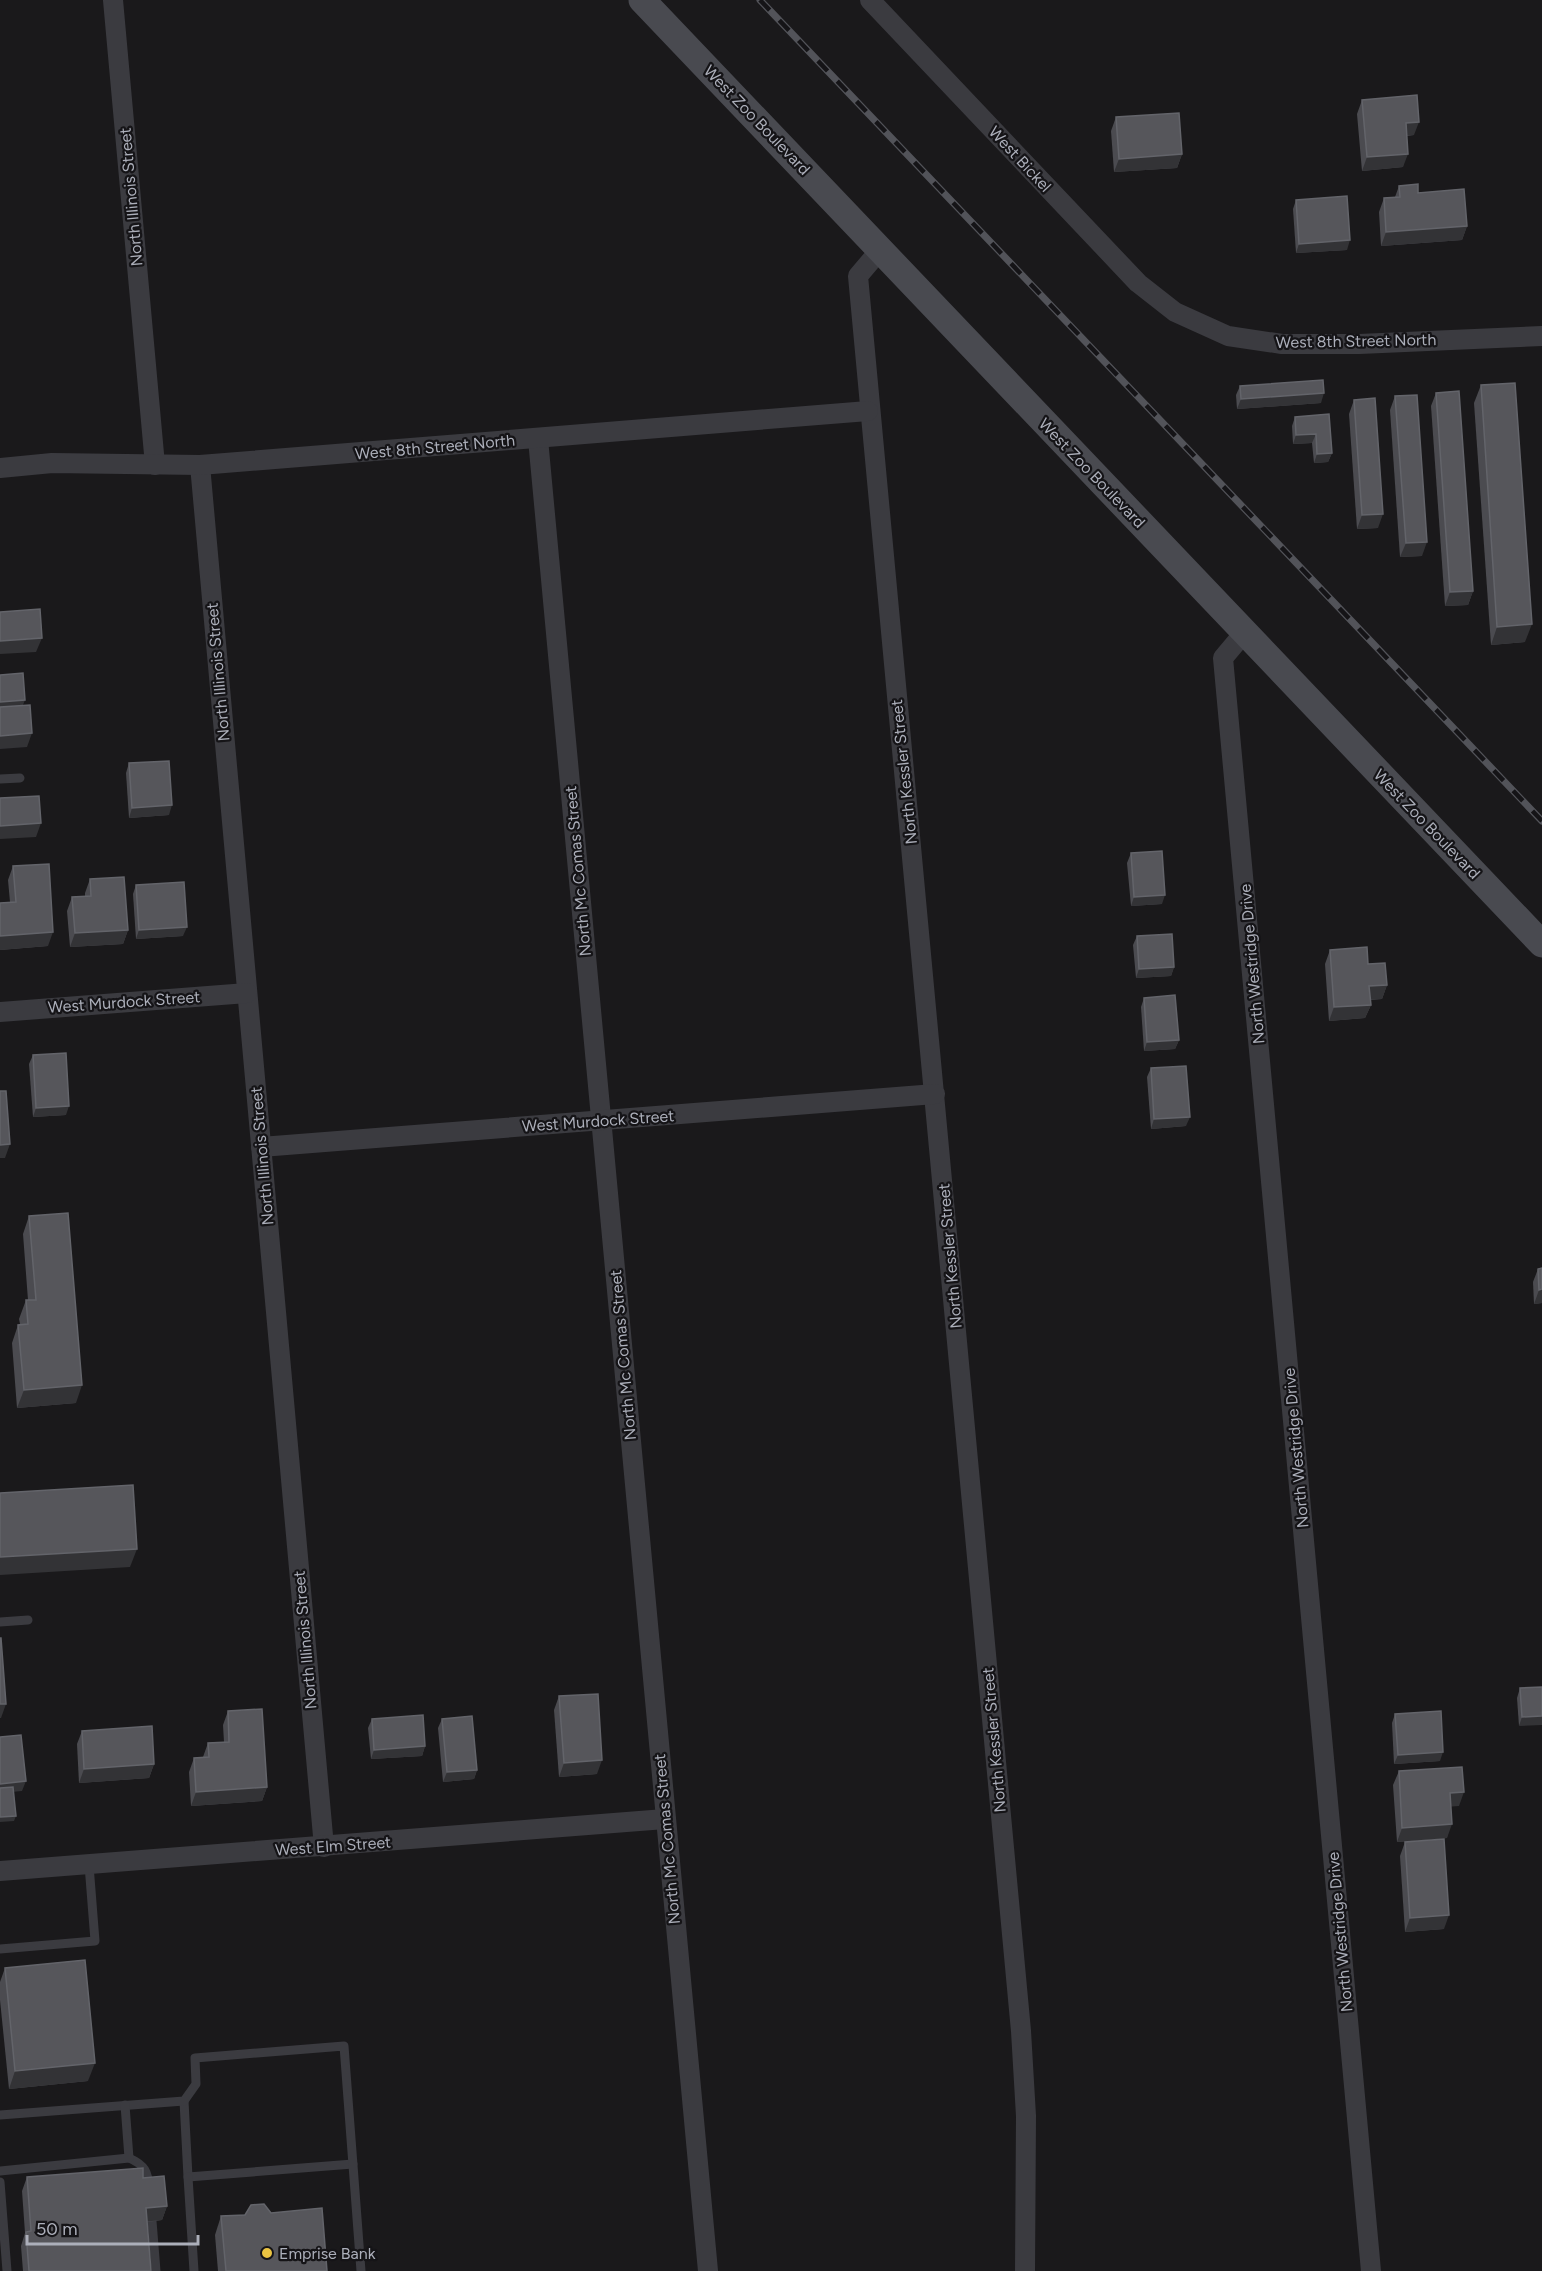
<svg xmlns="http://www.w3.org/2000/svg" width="1542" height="2271" font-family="Figtree,sans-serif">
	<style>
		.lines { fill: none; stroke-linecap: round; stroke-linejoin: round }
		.service { stroke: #3b3b40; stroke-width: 9 }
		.minor { stroke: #3b3b40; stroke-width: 20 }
		.secondary { stroke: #494a50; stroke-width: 27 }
		.rail-casing { stroke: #525359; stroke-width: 7 }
		.rail { stroke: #151417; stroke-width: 4.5; stroke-dasharray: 14; stroke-linecap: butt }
		.wall { fill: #4b4b50 }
		.shaded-wall { fill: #333336 }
		.building { fill: #56565b; stroke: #63646a; stroke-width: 1.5 }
		.poi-dot { fill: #ebc442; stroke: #151417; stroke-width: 2 }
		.labels { text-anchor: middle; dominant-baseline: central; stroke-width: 4.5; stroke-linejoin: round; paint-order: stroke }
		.street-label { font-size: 16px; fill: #acafba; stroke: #151417 }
		.poi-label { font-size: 16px; fill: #acafba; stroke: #151417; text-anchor: start }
	</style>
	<rect width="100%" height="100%" fill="#1a191b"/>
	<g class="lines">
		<!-- service -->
		<g class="service">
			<path d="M0,779L20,778"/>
			<path d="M0,1622L28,1620"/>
			<path d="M0,1949L95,1941L89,1865"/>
			<path d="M184,2101L188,2177L353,2164"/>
			<path d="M0,2115L184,2101L196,2084L195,2058L344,2046L361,2271"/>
			<path d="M129,2158C145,2165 148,2172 149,2188"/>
			<path d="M0,2171L129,2158L125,2105"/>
			<path d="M188,2177L194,2271"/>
			<path d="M0,2182L7,2271"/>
			<path d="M152,2221L156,2271"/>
		</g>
		<!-- minor -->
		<g class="minor">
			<path d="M113,0L155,465"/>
			<path d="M870,0L1138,283L1175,312L1228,336L1282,344H1359L1542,336"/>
			<path d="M880,250L858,276L1021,2031L1026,2116L1025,2271"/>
			<path d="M538,439L708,2271"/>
			<path d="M200,465L324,1847"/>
			<path d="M0,468L52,463L200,465L868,411"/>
			<path d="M1244,633L1223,658L1371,2271"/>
			<path d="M0,1012L247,993"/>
			<path d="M261,1147L935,1094"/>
			<path d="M0,1871L665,1819"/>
		</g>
		<!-- secondary -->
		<path class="secondary" d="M642,0L1542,944"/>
		<!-- rail casing -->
		<g class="rail-casing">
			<path id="rail" d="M760,0L1542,821"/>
		</g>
		<!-- rail -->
		<use href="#rail" class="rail"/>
	</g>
	<!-- wall -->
	<g class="wall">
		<path d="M1362,100L1414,135L1407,136L1403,167L1362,171L1357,114Z"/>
		<path d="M1116,117L1182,154L1177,168L1114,172L1111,131Z"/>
		<path d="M1399,186L1418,193L1467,226L1462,240L1381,246L1379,212L1384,198L1395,197Z"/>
		<path d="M1296,200L1347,250L1296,253L1293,209Z"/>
		<path d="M1481,385L1525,642L1491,645L1474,403Z"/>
		<path d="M1240,386L1321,403L1237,409L1236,395Z"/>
		<path d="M1436,393L1473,591L1468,605L1445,606L1431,406Z"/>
		<path d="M1395,396L1422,556L1400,557L1390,410Z"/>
		<path d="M1354,400L1378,528L1357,529L1349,414Z"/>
		<path d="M1329,414L1332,453L1328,462L1314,463L1312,443L1293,444L1292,426L1295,417Z"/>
		<path d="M129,763L169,815L129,818L126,773Z"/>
		<path d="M1131,853L1162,904L1131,906L1127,863Z"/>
		<path d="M13,866L48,946L0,950V903L10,902L8,880Z"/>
		<path d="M90,879L128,930L123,944L70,947L67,911L72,897L85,896V893Z"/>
		<path d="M136,885L183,936L136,939L133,894Z"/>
		<path d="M1137,936L1174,967L1171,976L1136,978L1133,945Z"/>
		<path d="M1330,950L1368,964L1387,985L1382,999L1370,1000L1371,1005L1365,1018L1329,1021L1325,964Z"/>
		<path d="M1144,998L1179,1040L1175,1049L1144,1051L1141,1007Z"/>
		<path d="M33,1055L66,1115L33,1117L29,1064Z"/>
		<path d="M1151,1068L1186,1126L1151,1129L1147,1077Z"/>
		<path d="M29,1216L76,1403L17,1408L12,1343L18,1325L20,1324L19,1319L26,1300H28L23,1234Z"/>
		<path d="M1542,1268V1303L1534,1304L1533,1282L1538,1269Z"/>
		<path d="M1542,1687L1519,1726L1517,1698L1520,1688Z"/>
		<path d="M559,1696L597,1774L559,1777L554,1710Z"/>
		<path d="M228,1711L267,1787L262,1801L191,1806L189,1772L194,1758L203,1757L208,1743L224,1742L223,1725Z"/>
		<path d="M1395,1714L1440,1761L1394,1764L1392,1723Z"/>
		<path d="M372,1719L425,1746L422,1756L371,1759L368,1728Z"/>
		<path d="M442,1719L477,1770L474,1779L443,1782L438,1728Z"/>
		<path d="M82,1731L154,1764L149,1778L79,1783L77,1744Z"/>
		<path d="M1399,1771L1459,1806H1451L1447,1838L1397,1842L1393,1785Z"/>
		<path d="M1405,1842L1444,1929L1405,1932L1400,1856Z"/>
		<path d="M5,1968L88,2081L9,2089L0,2000V1982Z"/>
		<path d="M27,2177L143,2178L167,2206L162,2220L147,2222L151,2271H23L21,2246L25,2233L22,2191Z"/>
		<path d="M271,2213L327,2271H218L215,2235L221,2216Z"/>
	</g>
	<!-- shaded-wall -->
	<g class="shaded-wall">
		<path d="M1419,122L1414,135L1401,136L1406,123Z"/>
		<path d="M1182,154L1177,168L1114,172L1119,159Z"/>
		<path d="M1408,154L1403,167L1362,171L1367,157Z"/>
		<path d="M1467,226L1462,240L1381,246L1386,232Z"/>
		<path d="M1350,240L1347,250L1296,253L1299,244Z"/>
		<path d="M1324,393L1321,403L1237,409L1241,399Z"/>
		<path d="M1316,434L1312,443L1293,444L1296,435Z"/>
		<path d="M1332,453L1328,462L1314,463L1317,454Z"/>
		<path d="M1383,514L1378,528L1357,529L1362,515Z"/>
		<path d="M1427,542L1422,556L1400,557L1406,543Z"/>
		<path d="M1473,591L1468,605L1445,606L1450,592Z"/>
		<path d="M1532,624L1525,642L1491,645L1497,627Z"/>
		<path d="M42,638L36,652L0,654V641Z"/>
		<path d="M25,700L21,710L0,711V702Z"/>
		<path d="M32,733L27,747L0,749V736Z"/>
		<path d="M172,805L169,815L129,818L132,808Z"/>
		<path d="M41,823L36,837L0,839V826Z"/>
		<path d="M1165,895L1162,904L1131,906L1134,897Z"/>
		<path d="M187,927L183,936L136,939L139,930Z"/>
		<path d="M128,930L123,944L70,947L75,933Z"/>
		<path d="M53,932L48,946L0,950V936Z"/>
		<path d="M1174,967L1171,976L1136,978L1139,969Z"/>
		<path d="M1387,985L1382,999L1364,1000L1369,986Z"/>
		<path d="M1371,1005L1365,1018L1329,1021L1334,1007Z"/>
		<path d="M1179,1040L1175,1049L1144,1051L1147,1042Z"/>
		<path d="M69,1106L66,1115L33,1117L36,1108Z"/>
		<path d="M1190,1117L1186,1126L1151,1129L1154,1119Z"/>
		<path d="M10,1144L5,1158H0V1145Z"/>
		<path d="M1542,1289V1303L1534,1304L1539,1290Z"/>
		<path d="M82,1385L76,1403L17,1408L24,1390Z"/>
		<path d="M137,1549L130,1567L0,1575V1557Z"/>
		<path d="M0,1704H6L1,1718H0Z"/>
		<path d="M1542,1716V1725L1519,1726L1522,1717Z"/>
		<path d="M425,1746L422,1756L371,1759L374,1750Z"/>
		<path d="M1443,1752L1440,1761L1394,1764L1398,1755Z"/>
		<path d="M602,1760L597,1774L559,1777L564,1763Z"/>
		<path d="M154,1764L149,1778L79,1783L84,1769Z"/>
		<path d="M477,1770L474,1779L443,1782L447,1772Z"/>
		<path d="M26,1781L22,1791L0,1793V1784Z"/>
		<path d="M267,1787L262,1801L191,1806L196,1792Z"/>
		<path d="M1464,1792L1459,1806L1445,1807L1450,1793Z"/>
		<path d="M16,1816L14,1821L0,1822V1817Z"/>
		<path d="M1452,1824L1447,1838L1397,1842L1402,1828Z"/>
		<path d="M1449,1915L1444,1929L1405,1932L1410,1918Z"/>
		<path d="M95,2063L88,2081L9,2089L15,2071Z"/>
		<path d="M167,2206L162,2220L141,2222L146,2208Z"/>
	</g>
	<!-- building -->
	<g class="building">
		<path d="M1417,95L1419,122L1406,123L1408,154L1367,157L1362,100Z"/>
		<path d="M1179,113L1182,154L1119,159L1116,117Z"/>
		<path d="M1418,184V193L1464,189L1467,226L1386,232L1384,198L1400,197L1399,186Z"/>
		<path d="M1347,196L1350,240L1299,244L1296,200Z"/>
		<path d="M1323,380L1324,393L1241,399L1240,386Z"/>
		<path d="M1515,383L1532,624L1497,627L1481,385Z"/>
		<path d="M1459,391L1473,591L1450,592L1436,393Z"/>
		<path d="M1417,395L1427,542L1406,543L1395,396Z"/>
		<path d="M1375,398L1383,514L1362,515L1354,400Z"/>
		<path d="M1329,414L1332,453L1317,454L1316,434L1296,435L1295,417Z"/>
		<path d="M40,609L42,638L0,641V612Z"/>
		<path d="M23,673L25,700L0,702V675Z"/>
		<path d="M30,705L32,733L0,736V707Z"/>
		<path d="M169,761L172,805L132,808L129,763Z"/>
		<path d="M39,796L41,823L0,826V798Z"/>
		<path d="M1162,851L1165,895L1134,897L1131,853Z"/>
		<path d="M49,864L53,932L0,936V903L16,902L13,866Z"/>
		<path d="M124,877L128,930L75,933L72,897L91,896L90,879Z"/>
		<path d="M184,882L187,927L139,930L136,885Z"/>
		<path d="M1172,934L1174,967L1139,969L1137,936Z"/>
		<path d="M1367,947L1368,964L1385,963L1387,985L1369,986L1371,1005L1334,1007L1330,950Z"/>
		<path d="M1175,995L1179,1040L1147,1042L1144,998Z"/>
		<path d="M66,1053L69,1106L36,1108L33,1055Z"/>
		<path d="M1186,1066L1190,1117L1154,1119L1151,1068Z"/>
		<path d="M0,1091H6L10,1144L0,1145Z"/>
		<path d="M68,1213L82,1385L24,1390L18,1325L28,1324L26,1300H36L29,1216Z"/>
		<path d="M1542,1268V1289L1539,1290L1538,1269Z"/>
		<path d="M133,1485L137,1549L0,1557V1493Z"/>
		<path d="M0,1638H1L6,1704H0Z"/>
		<path d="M1542,1687V1716L1522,1717L1520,1688Z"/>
		<path d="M598,1694L602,1760L564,1763L559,1696Z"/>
		<path d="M262,1709L267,1787L196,1792L194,1758L209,1757L208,1743L229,1742L228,1711Z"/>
		<path d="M1441,1711L1443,1752L1398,1755L1395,1714Z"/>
		<path d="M423,1715L425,1746L374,1750L372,1719Z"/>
		<path d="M472,1716L477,1770L447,1772L442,1719Z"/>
		<path d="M152,1726L154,1764L84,1769L82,1731Z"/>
		<path d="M21,1735L26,1781L0,1784V1737Z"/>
		<path d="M1462,1767L1464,1792L1450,1793L1452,1824L1402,1828L1399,1771Z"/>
		<path d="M13,1787L16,1816L0,1817V1788Z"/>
		<path d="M1444,1839L1449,1915L1410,1918L1405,1842Z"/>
		<path d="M85,1960L95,2063L15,2071L5,1968Z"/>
		<path d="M143,2168V2178L164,2176L167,2206L146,2208L151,2271H29L26,2232L31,2231L27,2177Z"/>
		<path d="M264,2204L271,2213L322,2208L327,2271H226L221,2216L245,2215L251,2205Z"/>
	</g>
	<!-- markers -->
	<circle class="poi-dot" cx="267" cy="2253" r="6"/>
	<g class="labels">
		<!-- street labels -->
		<g class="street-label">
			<text transform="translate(757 120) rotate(46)">West Zoo Boulevard</text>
			<text transform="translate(1020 159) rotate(47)">West Bickel</text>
			<text transform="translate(131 197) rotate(-95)">North Illinois Street</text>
			<text transform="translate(1356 341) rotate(-1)">West 8th Street North</text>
			<text transform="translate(435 447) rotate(-5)">West 8th Street North</text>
			<text transform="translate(1092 473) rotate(46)">West Zoo Boulevard</text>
			<text transform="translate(218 672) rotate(-95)">North Illinois Street</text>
			<text transform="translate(904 772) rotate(-96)">North Kessler Street</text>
			<text transform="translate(1427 824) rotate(46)">West Zoo Boulevard</text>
			<text transform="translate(578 871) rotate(-95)">North Mc Comas Street</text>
			<text transform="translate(1252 964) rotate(-95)">North Westridge Drive</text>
			<text transform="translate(124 1002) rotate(-4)">West Murdock Street</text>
			<text transform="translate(598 1121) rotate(-4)">West Murdock Street</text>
			<text transform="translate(262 1156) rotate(-95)">North Illinois Street</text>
			<text transform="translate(950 1256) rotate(-95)">North Kessler Street</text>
			<text transform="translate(623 1355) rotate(-95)">North Mc Comas Street</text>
			<text transform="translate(1296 1448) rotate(-95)">North Westridge Drive</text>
			<text transform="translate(305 1640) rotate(-95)">North Illinois Street</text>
			<text transform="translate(994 1740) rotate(-95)">North Kessler Street</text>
			<text transform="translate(667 1839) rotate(-95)">North Mc Comas Street</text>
			<text transform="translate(333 1846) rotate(-4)">West Elm Street</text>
			<text transform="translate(1340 1932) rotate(-95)">North Westridge Drive</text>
		</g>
		<!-- poi labels -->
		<g class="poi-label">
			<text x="279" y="2253">Emprise Bank</text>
		</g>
	</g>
	<!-- scale -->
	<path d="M27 2235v9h171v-9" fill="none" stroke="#acafba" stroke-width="3"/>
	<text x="36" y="2235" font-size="18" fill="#acafba" stroke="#151417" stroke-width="4.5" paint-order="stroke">50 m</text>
</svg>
